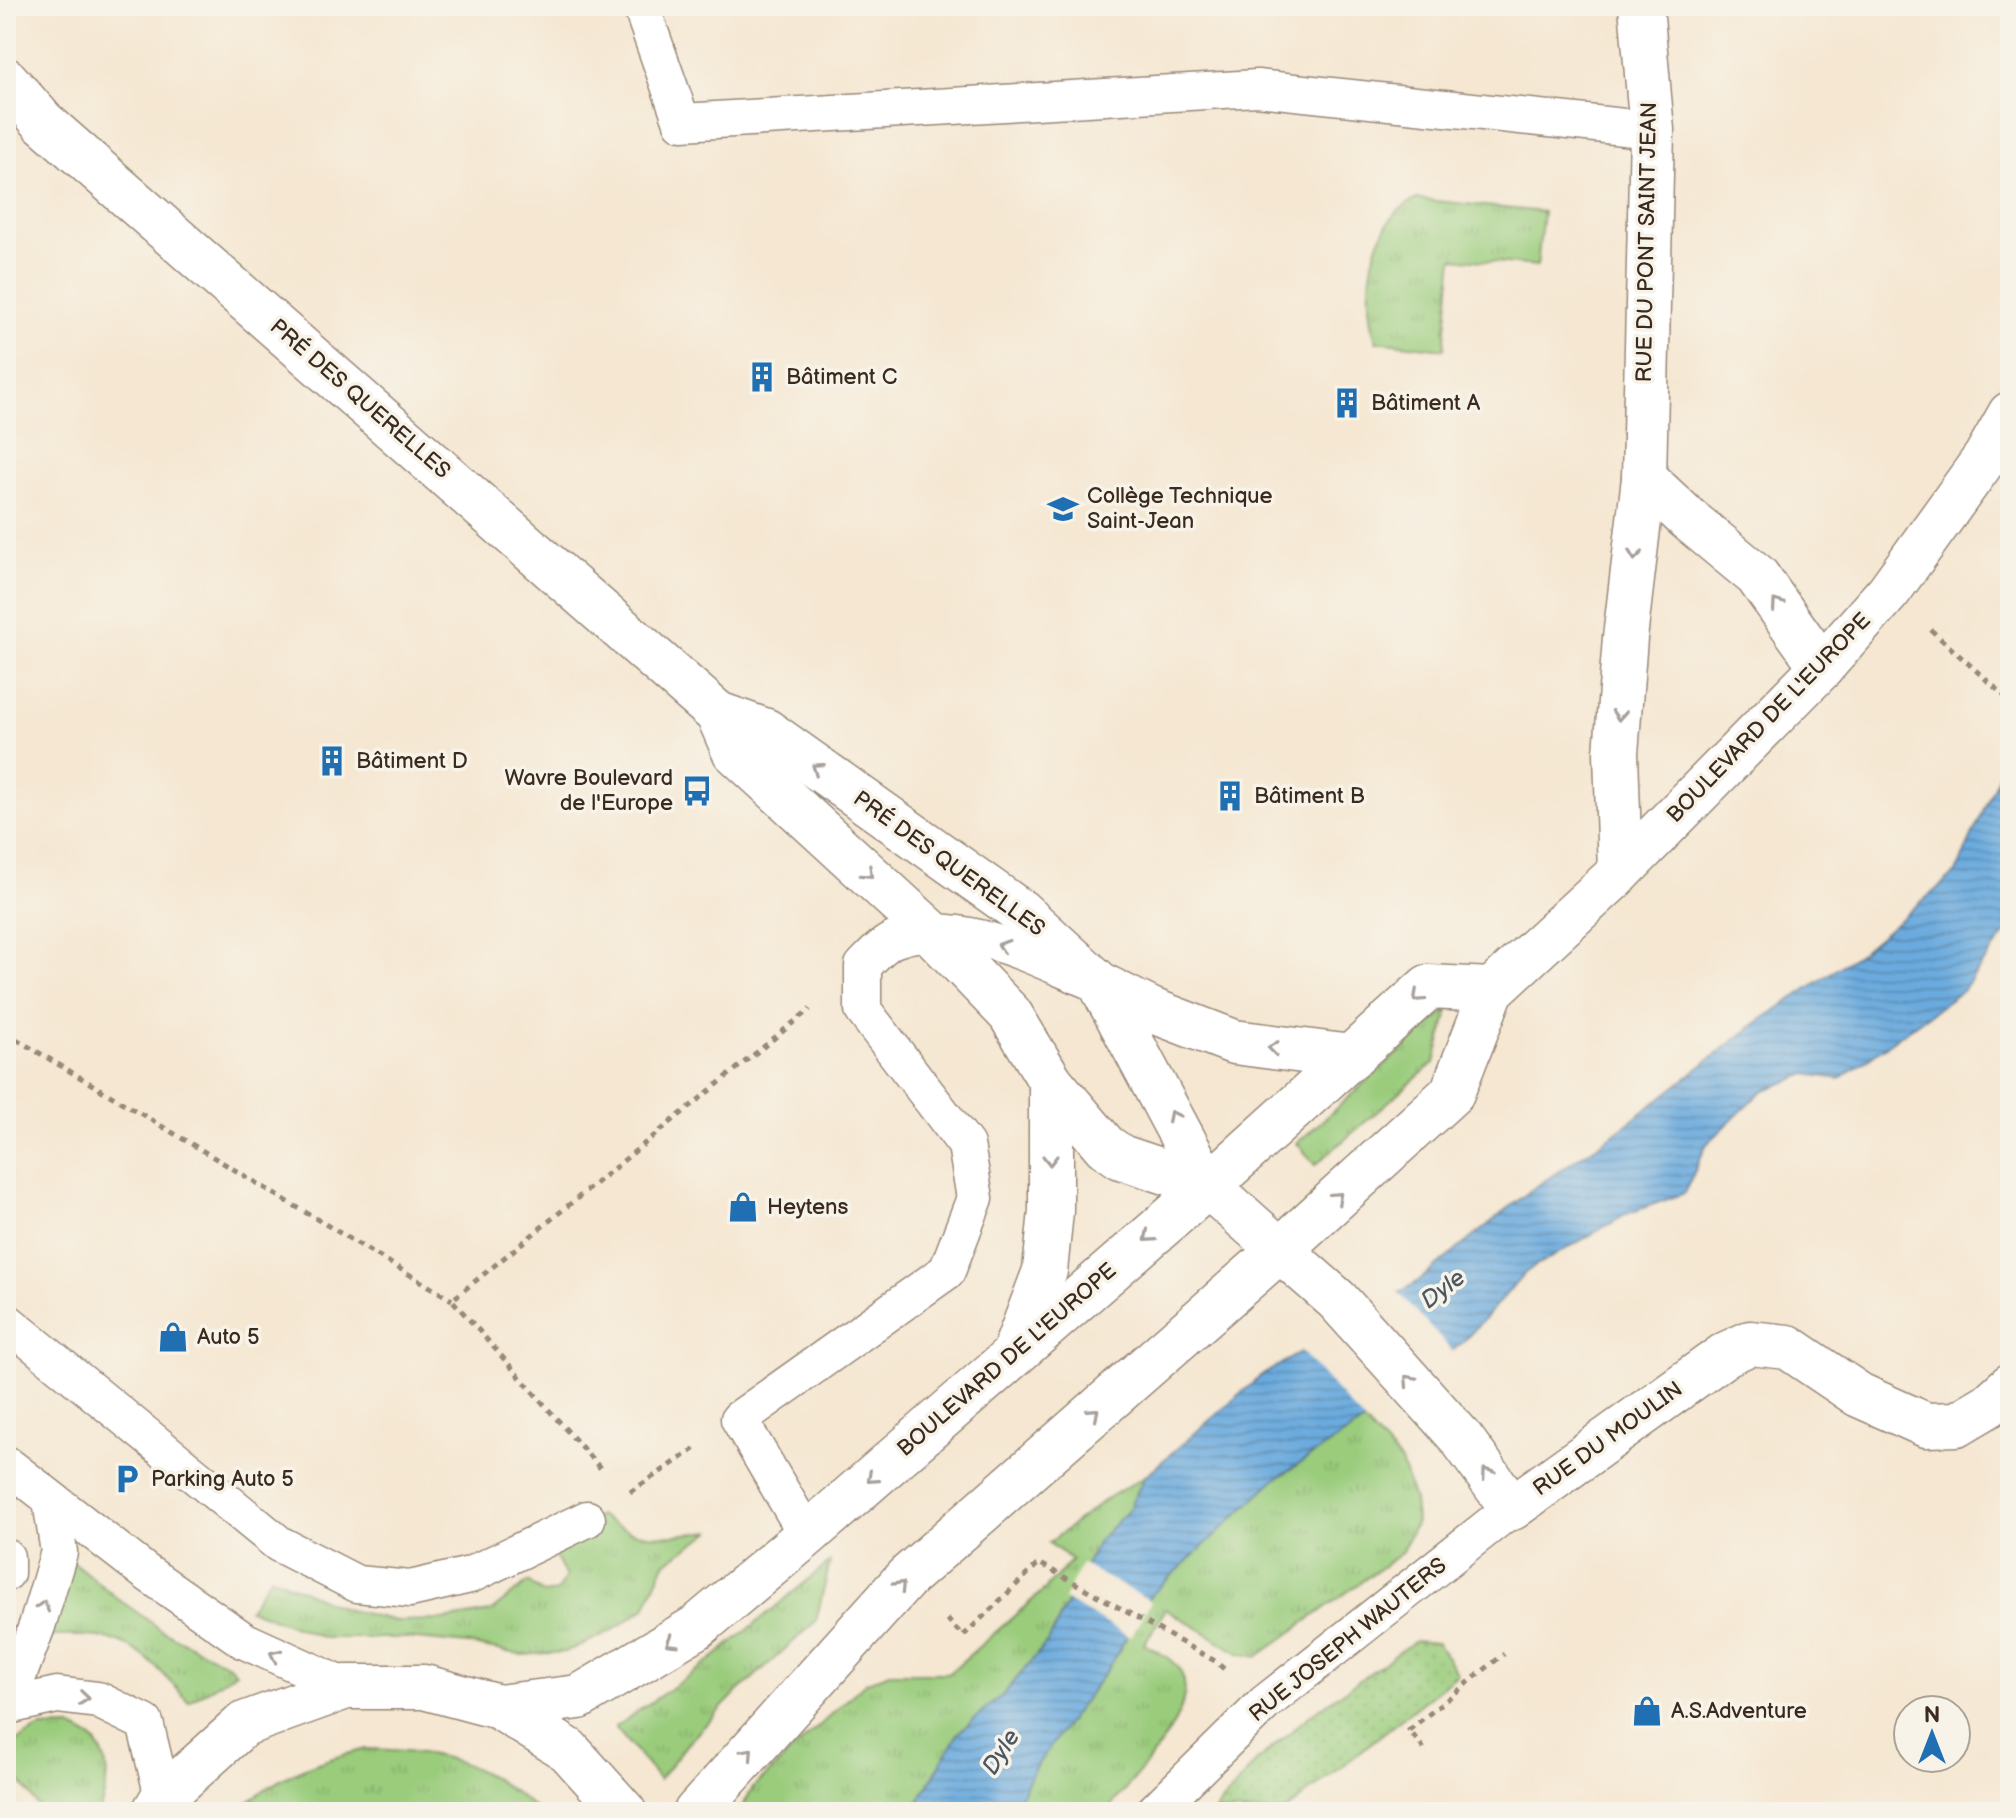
<svg xmlns="http://www.w3.org/2000/svg" width="2016" height="1818" font-family="'Balsamiq Sans',sans-serif">
	<style>
		.grass { fill: url(#grass-tufts); stroke: #6a7b4d; stroke-width: 2 }
		.garden { fill: url(#garden-dots); stroke: #6a7b4d; stroke-width: 2 }
		.water { fill: url(#water-rules); stroke: #536a7e; stroke-width: 2 }
		.pier { fill: #f5e7d2 }
		.lines { fill: none; stroke-linecap: round; stroke-linejoin: round }
		.service-casing { stroke: #988878; stroke-width: 39 }
		.minor-casing { stroke: #988878; stroke-width: 47 }
		.tertiary-casing { stroke: #988878; stroke-width: 47 }
		.secondary-casing { stroke: #988878; stroke-width: 47 }
		.trunk-casing { stroke: #988878; stroke-width: 47 }
		.path { stroke: #988878; stroke-width: 5; stroke-dasharray: 6 6; stroke-linecap: butt }
		.service { stroke: #fff; stroke-width: 36 }
		.minor { stroke: #fff; stroke-width: 44 }
		.tertiary { stroke: #fff; stroke-width: 44 }
		.secondary { stroke: #fff; stroke-width: 44 }
		.trunk { stroke: #fff; stroke-width: 44 }
		.oneway { stroke: #a79f9a }
		.labels { text-anchor: middle; dominant-baseline: central; stroke-width: 7; stroke-linejoin: round; paint-order: stroke }
		.street-label { font-size: 22px; fill: #3b2a1e; stroke: #f7f3e8 }
		.poi-label { font-size: 22px; fill: #3b2a1e; stroke: #f7f3e8; text-anchor: start }
		.water-label { font-size: 24px; font-style: italic; fill: #4c5761; stroke: #f7f3e8 }
	</style>
	<defs>
		<pattern id="grass-tufts" width="24" height="20" patternUnits="userSpaceOnUse" patternTransform="scale(2)"><rect width="24" height="20" fill="#9acc7c"/><path d="M3 7l-1-3M5 7V3M7 7l1-3M15 17l-1-3M17 17v-4M19 17l1-3" fill="none" stroke="#86af6b"/></pattern>
		<pattern id="garden-dots" width="8" height="8" patternUnits="userSpaceOnUse" patternTransform="scale(2)"><rect width="8" height="8" fill="#9acc7c"/><path d="M2 2h.1M6 6h.1" fill="none" stroke="#86af6b" stroke-width="1.8" stroke-linecap="round"/></pattern>
		<pattern id="water-rules" width="6" height="5" patternUnits="userSpaceOnUse" patternTransform="scale(2)"><rect width="6" height="5" fill="#6baade"/><path d="M0 2.5h6" fill="none" stroke="#598bb3"/></pattern>
	</defs>
	<rect width="100%" height="100%" fill="#f7f3e8"/>
	<filter id="ink" filterUnits="userSpaceOnUse"><feTurbulence type="fractalNoise" baseFrequency=".0125" numOctaves="2"/><feDisplacementMap in="SourceGraphic" scale="16" xChannelSelector="R" yChannelSelector="G"/><feConvolveMatrix kernelMatrix="1 2 1 2 8 2 1 2 1" color-interpolation-filters="sRGB"/></filter>
	<filter id="wash" filterUnits="userSpaceOnUse"><feTurbulence type="fractalNoise" baseFrequency=".006" numOctaves="4" result="noise"/><feDisplacementMap in="SourceGraphic" scale="32" xChannelSelector="R" yChannelSelector="G"/><feGaussianBlur stdDeviation="1.8" result="paint"/><feColorMatrix in="noise" values="0 0 0 0 0 0 0 0 0 0 0 0 0 0 0 0 0 1.4 0 .05"/><feComposite in="paint" operator="in"/></filter>
	<g filter="url(#wash)">
		<rect width="100%" height="100%" fill="#f5e7d2"/>
		<!-- grass -->
		<g class="grass">
			<path d="M1416,199L1543,212L1537,266L1453,258L1444,349L1376,341C1365,301 1367,246 1396,213C1401,207 1410,203 1416,199Z"/>
			<path d="M1449,1008L1435,1062L1315,1165L1297,1143Z"/>
			<path d="M1364,1422L1401,1462L1414,1500L1416,1522L1401,1553L1257,1657L1239,1653L1166,1609L1144,1644C1158,1652 1175,1659 1182,1675C1199,1714 1129,1783 1106,1812H1013L1034,1769L1113,1661L1149,1597L1274,1480Z"/>
			<path d="M1145,1476L1128,1511L1098,1541L1049,1640L1004,1694L959,1732L913,1812H739L753,1788L865,1683L889,1673H949L1045,1589L1072,1560L1049,1543L1103,1501Z"/>
			<path d="M599,1515C639,1543 666,1536 712,1531L665,1563L645,1608L610,1632L565,1652L522,1655L468,1644L406,1638H324L249,1609L271,1576L344,1609L396,1621L444,1620L490,1612L528,1582L544,1594L556,1592L566,1577L555,1556Z"/>
			<path d="M73,1562L118,1599L166,1633L229,1665L236,1672L189,1702C164,1674 138,1641 98,1637C81,1635 64,1636 47,1636Z"/>
			<path d="M830,1562L816,1621L731,1698L687,1744L659,1780L615,1727L706,1664Z"/>
			<path d="M71,1727C78,1731 88,1735 93,1740C113,1760 107,1789 99,1812H42L6,1760V1747L40,1728Z"/>
			<path d="M367,1749C446,1751 479,1762 540,1812H235C279,1775 312,1762 367,1749Z"/>
		</g>
		<!-- garden -->
		<path class="garden" d="M1415,1641L1437,1643L1458,1674L1284,1812H1214L1256,1762L1310,1715Z"/>
		<!-- water -->
		<path class="water" d="M2010,749V928L1963,990L1840,1079L1807,1074L1762,1091L1706,1145L1685,1193L1629,1213L1526,1272L1463,1342L1364,1422L1274,1480L1149,1597L1113,1661L1034,1769L1013,1812H913L959,1732L1004,1694L1049,1640L1098,1541L1128,1511L1145,1476L1261,1376L1417,1282L1531,1190L1621,1129L1754,1025L1860,953L1956,873Z"/>
		<!-- pier -->
		<g class="pier">
			<path d="M1396,1290L1455,1354L1367,1425L1299,1349Z"/>
			<path d="M1081,1564L1151,1601L1131,1637L1064,1600Z"/>
		</g>
	</g>
	<g filter="url(#ink)">
		<g class="lines">
			<!-- service casing -->
			<g class="service-casing">
				<g id="service">
					<path d="M641,6L682,122L1257,88L1652,130"/>
					<path d="M6,1321L279,1544L357,1584L410,1589L470,1575L587,1519"/>
					<path d="M6,1464L147,1573L243,1640L346,1687"/>
					<path d="M807,1535L739,1419L947,1271L975,1198L966,1145L863,1010V966C872,957 884,943 896,939C956,916 1031,956 1086,979"/>
					<path d="M6,1557V1573"/>
					<path d="M8,1706L57,1695L98,1700L145,1723L163,1797"/>
					<path d="M6,1708L37,1626L59,1552L51,1501"/>
					<path d="M1154,1812L1265,1703L1512,1508"/>
				</g>
			</g>
			<!-- minor casing -->
			<g class="minor-casing">
				<g id="minor">
					<path d="M1644,478L1687,518L1757,576L1822,667"/>
					<path d="M1620,872L1616,753L1625,638L1644,478L1652,130L1641,6"/>
					<path d="M1280,1250L1337,1300L1461,1438L1512,1508L1726,1354L1750,1343L1788,1347L1859,1395L1926,1425L1957,1424L1989,1405L2010,1386"/>
				</g>
			</g>
			<!-- tertiary casing -->
			<g class="tertiary-casing">
				<g id="tertiary">
					<path d="M6,80L43,122L718,714L766,731L1021,912L1101,985L1208,1186L1280,1250"/>
					<path d="M718,714L734,751L929,930L1010,1014L1051,1082L1105,1146L1121,1157L1208,1186"/>
					<path d="M1101,985L1151,1010L1234,1042L1351,1057"/>
				</g>
			</g>
			<!-- secondary casing -->
			<g class="secondary-casing">
				<g id="secondary">
					<path d="M1015,1350L1045,1271L1051,1211V1082"/>
					<path d="M499,1707L579,1697L697,1627L807,1535L1208,1186L1428,987L1492,990"/>
					<path d="M696,1812L907,1577L1280,1250L1452,1093L1492,990L1620,872L1822,667L1889,591L1985,458L2010,414"/>
				</g>
			</g>
			<!-- trunk casing -->
			<g class="trunk-casing">
				<path id="trunk" d="M154,1812L163,1797L244,1724L346,1687H424L499,1707L568,1750L624,1812"/>
			</g>
			<!-- path -->
			<g class="path">
				<path d="M1931,630L2010,701"/>
				<path d="M6,1033L452,1300"/>
				<path d="M600,1468L452,1300L810,1009"/>
				<path d="M630,1492L695,1449"/>
				<path d="M947,1619L963,1636L1039,1563L1215,1661L1224,1669"/>
				<path d="M1424,1749L1409,1730L1504,1654"/>
				<path d="M6,1804L12,1812"/>
			</g>
			<!-- service -->
			<use href="#service" class="service"/>
			<!-- minor -->
			<use href="#minor" class="minor"/>
			<!-- tertiary -->
			<use href="#tertiary" class="tertiary"/>
			<!-- secondary -->
			<use href="#secondary" class="secondary"/>
			<!-- trunk -->
			<use href="#trunk" class="trunk"/>
		</g>
		<!-- one-way arrows -->
		<defs><path id="oneway-chevron" d="M-2-3.5L2.5 0L-2 3.5" fill="none" stroke-width="1.6" stroke-linecap="round" stroke-linejoin="round" transform="scale(2)"/></defs>
		<g class="oneway">
			<use href="#oneway-chevron" transform="translate(1635 555) rotate(97)"/>
			<use href="#oneway-chevron" transform="translate(1777 604) rotate(-125)"/>
			<use href="#oneway-chevron" transform="translate(1619 715) rotate(94)"/>
			<use href="#oneway-chevron" transform="translate(817 768) rotate(-145)"/>
			<use href="#oneway-chevron" transform="translate(868 873) rotate(43)"/>
			<use href="#oneway-chevron" transform="translate(1003 946) rotate(-162)"/>
			<use href="#oneway-chevron" transform="translate(1418 997) rotate(138)"/>
			<use href="#oneway-chevron" transform="translate(1273 1048) rotate(-172)"/>
			<use href="#oneway-chevron" transform="translate(1173 1116) rotate(-117)"/>
			<use href="#oneway-chevron" transform="translate(1050 1160) rotate(90)"/>
			<use href="#oneway-chevron" transform="translate(1337 1197) rotate(-42)"/>
			<use href="#oneway-chevron" transform="translate(1149 1237) rotate(139)"/>
			<use href="#oneway-chevron" transform="translate(1409 1380) rotate(-132)"/>
			<use href="#oneway-chevron" transform="translate(1094 1413) rotate(-41)"/>
			<use href="#oneway-chevron" transform="translate(1487 1473) rotate(-126)"/>
			<use href="#oneway-chevron" transform="translate(872 1478) rotate(139)"/>
			<use href="#oneway-chevron" transform="translate(900 1586) rotate(-47)"/>
			<use href="#oneway-chevron" transform="translate(43 1606) rotate(-73)"/>
			<use href="#oneway-chevron" transform="translate(671 1642) rotate(149)"/>
			<use href="#oneway-chevron" transform="translate(275 1655) rotate(-155)"/>
			<use href="#oneway-chevron" transform="translate(84 1698) rotate(6)"/>
			<use href="#oneway-chevron" transform="translate(748 1753) rotate(-48)"/>
		</g>
	</g>
	<!-- icons -->
	<defs>
		<g id="building-bare" transform="scale(2.4)"><path d="M-4-6H4V6H1V3H-1V6H-4ZM-2.5-4.3h1.7v1.8h-1.7ZM.8-4.3h1.7v1.8H.8ZM-2.5-1h1.7V.8h-1.7ZM.8-1h1.7V.8H.8Z" fill="#1f6fb2" stroke="#f7f3e8" stroke-width="2.5" paint-order="stroke"/></g>
		<g id="school-bare" transform="scale(2.4)"><path d="M0-5L7-2L0 1L-7-2ZM-4 1L0 2.5L4 1V4Q0 6-4 4Z" fill="#1f6fb2" stroke="#f7f3e8" stroke-width="2.5" paint-order="stroke"/></g>
		<g id="bus-bare" transform="scale(2.4)"><path d="M-5-6H5V4H4V6H2V4H-2V6H-4V4H-5ZM-3.5-4V0h7V-4ZM-3.5 1.2v1.5H-2V1.2ZM2 1.2v1.5H3.5V1.2Z" fill="#1f6fb2" stroke="#f7f3e8" stroke-width="2.5" paint-order="stroke"/></g>
		<g id="shop-bare" transform="scale(2.4)"><path d="M-5-2.5h2.3a2.7 3.5 0 0 1 5.4 0H5L5.5 6h-11ZM-1.5-2.5h3a1.5 2.3 0 0 0-3 0Z" fill="#1f6fb2" stroke="#f7f3e8" stroke-width="2.5" paint-order="stroke"/></g>
		<g id="parking-bare" transform="scale(2.4)"><path d="M-3.5-5.5H1a3.5 3.5 0 0 1 0 7H-1V5.5H-3.5ZM-1-3.4V-.6H.8a1.4 1.4 0 0 0 0-2.8Z" fill="#1f6fb2" stroke="#f7f3e8" stroke-width="2.5" paint-order="stroke"/></g>
	</defs>
	<g fill-rule="evenodd">
		<use href="#building-bare" x="762" y="377"/>
		<use href="#building-bare" x="1347" y="403"/>
		<use href="#school-bare" x="1063" y="509"/>
		<use href="#building-bare" x="332" y="761"/>
		<use href="#bus-bare" x="697" y="791"/>
		<use href="#building-bare" x="1230" y="796"/>
		<use href="#shop-bare" x="743" y="1207"/>
		<use href="#shop-bare" x="173" y="1337"/>
		<use href="#parking-bare" x="127" y="1479"/>
		<use href="#shop-bare" x="1647" y="1711"/>
	</g>
	<g class="labels">
		<!-- street labels -->
		<g class="street-label">
			<text transform="translate(1647 242) rotate(-89)">RUE DU PONT SAINT JEAN</text>
			<text transform="translate(360 399) rotate(41)">PRÉ DES QUERELLES</text>
			<text transform="translate(1769 718) rotate(-46)">BOULEVARD DE L'EUROPE</text>
			<text transform="translate(949 864) rotate(36)">PRÉ DES QUERELLES</text>
			<text transform="translate(1007 1360) rotate(-41)">BOULEVARD DE L'EUROPE</text>
			<text transform="translate(1608 1439) rotate(-36)">RUE DU MOULIN</text>
			<text transform="translate(1348 1640) rotate(-39)">RUE JOSEPH WAUTERS</text>
		</g>
		<!-- poi labels -->
		<g class="poi-label">
			<text x="786" y="377">Bâtiment C</text>
			<text x="1371" y="403">Bâtiment A</text>
			<text x="1087" y="496">Collège Technique<tspan x="1087" dy="25">Saint-Jean</tspan></text>
			<text x="356" y="761">Bâtiment D</text>
			<text x="673" y="778" text-anchor="end">Wavre Boulevard<tspan x="673" dy="25">de l'Europe</tspan></text>
			<text x="1254" y="796">Bâtiment B</text>
			<text x="767" y="1207">Heytens</text>
			<text x="197" y="1337">Auto 5</text>
			<text x="151" y="1479">Parking Auto 5</text>
			<text x="1671" y="1711">A.S.Adventure</text>
		</g>
		<!-- water labels -->
		<g class="water-label">
			<text transform="translate(1443 1289) rotate(-37)">Dyle</text>
			<text transform="translate(1001 1752) rotate(-57)">Dyle</text>
		</g>
	</g>
	<!-- margin -->
	<rect width="2016" height="1818" fill="none" stroke="#f7f3e8" stroke-width="32"/>
	<!-- north arrow -->
	<g transform="translate(1932 1734)"><circle r="38" fill="#f7f3e8" stroke="#aca397" stroke-width="2"/>
	<path d="M0-6L14 30L0 20L-14 30Z" fill="#1f6fb2"/>
	<text y="-12" font-size="22" font-weight="bold" text-anchor="middle" fill="#3b2a1e">N</text>
	</g>
</svg>
